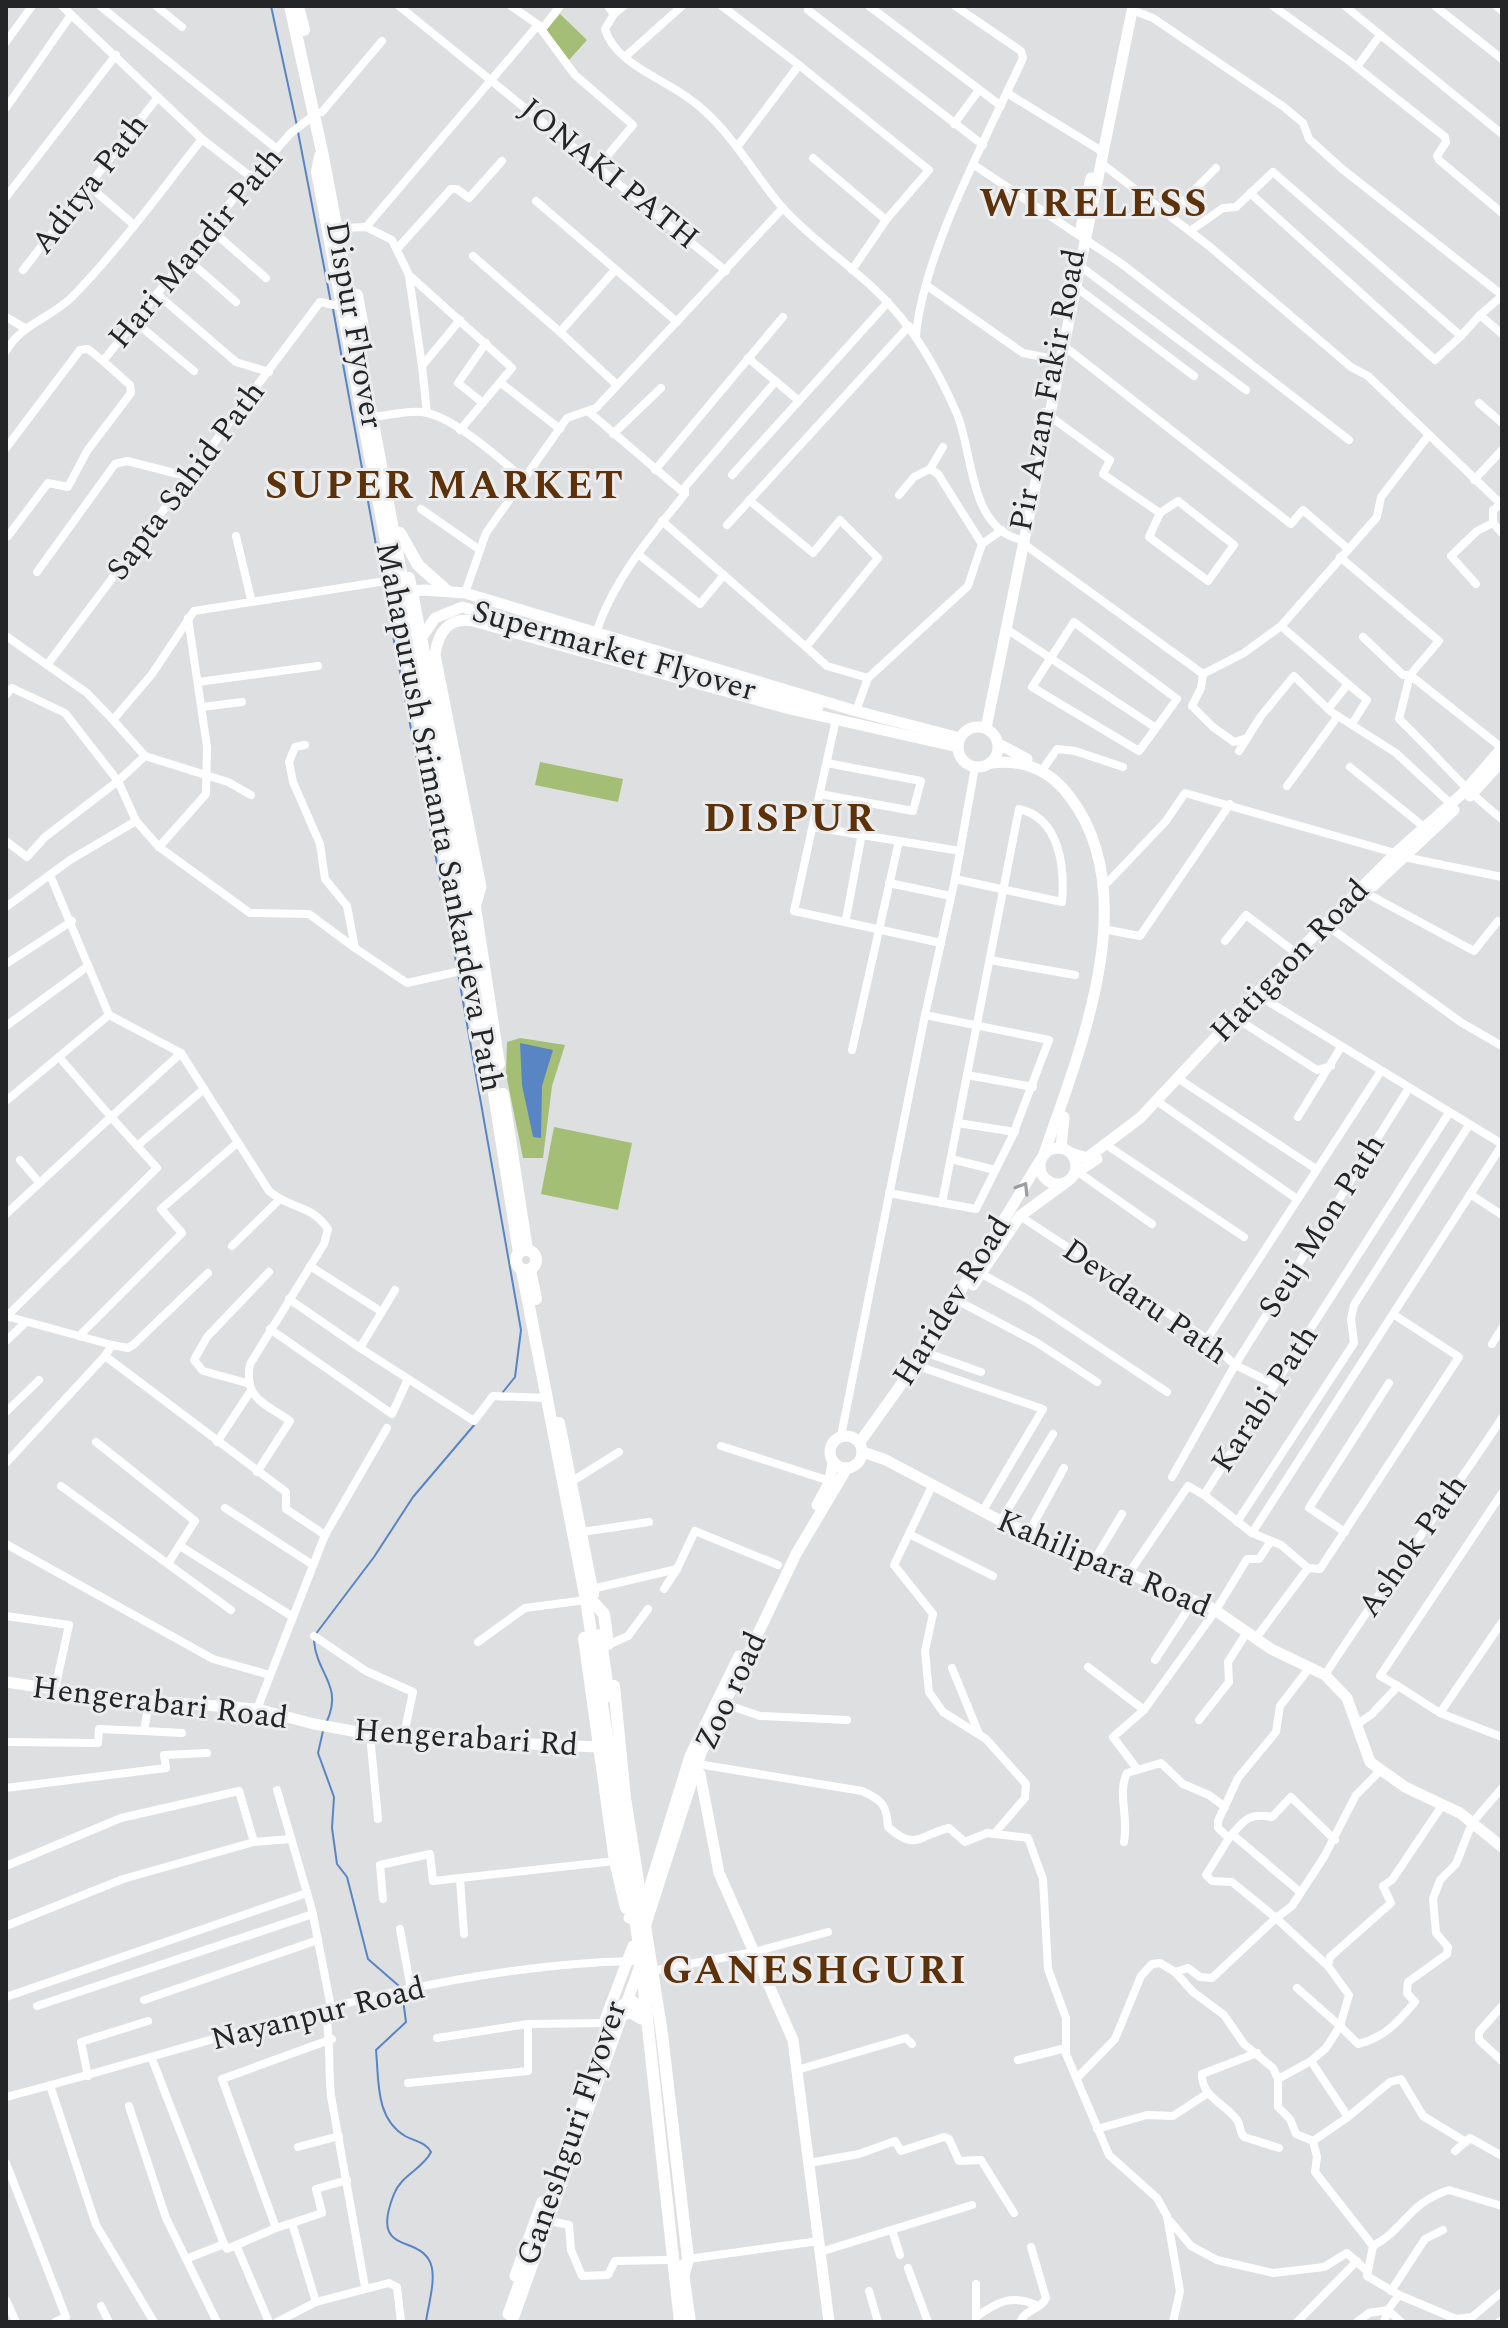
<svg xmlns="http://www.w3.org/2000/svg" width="1508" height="2328" font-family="Spectral,serif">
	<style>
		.green { fill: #a4bf75 }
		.water { fill: #5a85c5 }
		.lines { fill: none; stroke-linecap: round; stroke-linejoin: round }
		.stream { stroke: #5a85c5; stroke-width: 2 }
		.street { stroke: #fff; stroke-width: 8 }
		.secondary { stroke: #fff; stroke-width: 11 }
		.primary { stroke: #fff; stroke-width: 12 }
		.oneway { stroke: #9c9d9d }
		.labels { text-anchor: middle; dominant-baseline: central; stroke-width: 6; stroke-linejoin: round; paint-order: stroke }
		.street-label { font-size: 32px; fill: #242526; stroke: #ebecee }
		.district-label { font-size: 40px; font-weight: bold; letter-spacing: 2px; fill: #5d320a; stroke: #ebecee }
	</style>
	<rect width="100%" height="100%" fill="#dddfe1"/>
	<!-- green -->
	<g class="green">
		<path d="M560,14L587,40L569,60L546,30Z"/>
		<path d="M540,762L623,779L618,802L535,785Z"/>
		<path d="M520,1038L565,1045L552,1086L543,1158H523L506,1074L507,1042Z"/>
		<path d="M554,1127L632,1143L618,1210L541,1194Z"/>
	</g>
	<!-- water -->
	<path class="water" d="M520,1043L553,1050L542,1086L541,1138L533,1137L522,1085Z"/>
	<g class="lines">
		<!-- stream -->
		<g class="stream">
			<path d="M271,6L297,126"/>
			<path d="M298,132L331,303"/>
			<path d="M333,309L382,578"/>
			<path d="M383,584L457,967"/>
			<path d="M458,973L521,1330L515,1377L503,1392"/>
			<path d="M315,1635L374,1557L413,1497L475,1424"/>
			<path d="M314,1641C317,1675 343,1685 327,1721"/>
			<path d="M323,1731L318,1753L334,1797L332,1828L337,1864L347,1877L368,1959L399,1986"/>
			<path d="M402,1992L406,2022L376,2050C379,2080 375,2118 405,2136C414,2141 426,2142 431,2152C423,2169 401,2175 394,2194C370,2254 415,2235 429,2260C438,2275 428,2305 426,2322"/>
		</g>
		<!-- street -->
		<g class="street">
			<path d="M62,6L202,139"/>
			<path d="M100,6L277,149"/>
			<path d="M156,6L182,27"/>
			<path d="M399,6L726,271"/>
			<path d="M511,6L543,28L560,6"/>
			<path d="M608,6L614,14L605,29C614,62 661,78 687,97C728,125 751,171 782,207C814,243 858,269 890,305C919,336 940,375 957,414C973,452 969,525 1018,539"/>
			<path d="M722,6L799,65"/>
			<path d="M869,6L1001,106"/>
			<path d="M1273,6L1348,60L1445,137L1446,142L1437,156L1439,160L1502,213"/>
			<path d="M1345,6L1502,134"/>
			<path d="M1435,6L1502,59"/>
			<path d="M1496,6L1502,11"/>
			<path d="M808,10L983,145"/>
			<path d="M1132,10L1153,18L1284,107L1303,123L1309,139L1341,168L1502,295"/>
			<path d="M614,14L624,6"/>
			<path d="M6,42L32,6"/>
			<path d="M626,56L682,6"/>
			<path d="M1357,67L1380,35"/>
			<path d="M1007,93L1103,152"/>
			<path d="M6,108L71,15"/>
			<path d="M322,112L382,41"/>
			<path d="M954,124L979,90"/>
			<path d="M737,147L799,65L929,170L886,220L852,270"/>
			<path d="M813,158L886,220"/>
			<path d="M1101,163L1209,246L1351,367L1368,376L1501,504L1493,510V523L1502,533"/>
			<path d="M974,165L1122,264L1349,440"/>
			<path d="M89,186L133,224"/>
			<path d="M6,197L116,55"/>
			<path d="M536,201L677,322"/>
			<path d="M1170,215L1216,168"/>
			<path d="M366,227L538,25L575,75L633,125L599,166"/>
			<path d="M209,228L266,278"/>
			<path d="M343,228L366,227L392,240L409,275L512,368L460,430"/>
			<path d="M1190,231L1223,208L1236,207L1273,172L1461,336L1435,360L1250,193"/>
			<path d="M397,249L451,189H457L469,198L502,161"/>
			<path d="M473,256L560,332L615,270"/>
			<path d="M186,258L236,302"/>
			<path d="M1080,266L1246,390"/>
			<path d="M23,270L158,97"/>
			<path d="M409,276L422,366"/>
			<path d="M926,285L1023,353L1048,358"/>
			<path d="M1076,287L1194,376"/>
			<path d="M157,294L236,362L269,372"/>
			<path d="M1502,296L1480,315L1502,334"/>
			<path d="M6,317L25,328"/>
			<path d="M134,321L194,371"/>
			<path d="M560,332L617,385"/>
			<path d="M916,335C924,251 987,137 1023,58L1021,51L955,6"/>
			<path d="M1461,336L1480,315"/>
			<path d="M1064,346L1291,524L1303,510L1347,548"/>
			<path d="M6,351C21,324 51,318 72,297C119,249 160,192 202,139L251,177"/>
			<path d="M748,358L798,400"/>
			<path d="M501,383L560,429"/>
			<path d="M483,403L458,383L486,343"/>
			<path d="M1479,403L1502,423"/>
			<path d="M589,412L685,494"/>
			<path d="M1044,412L1110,460L1103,474L1160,513"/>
			<path d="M427,413L422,366L460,320"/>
			<path d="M379,416C394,415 407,410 422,412C454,416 501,460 525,480"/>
			<path d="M613,434L661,388"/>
			<path d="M6,448L80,350L88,349L103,361L251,177L291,133L314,115"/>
			<path d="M930,469L943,447"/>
			<path d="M655,470L783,317"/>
			<path d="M732,475L888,302"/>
			<path d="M1474,480L1502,450"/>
			<path d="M899,495L914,477L930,469L938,474L982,544"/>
			<path d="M749,500L813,553L840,520L878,558L806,647L827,666L868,678L856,711"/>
			<path d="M1178,501L1234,545L1208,581L1149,537L1160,513Z"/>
			<path d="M421,509L480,550"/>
			<path d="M662,521L806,647"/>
			<path d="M727,525L909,326"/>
			<path d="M8,536L48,483L68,487L87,451L131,393L130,385L103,361"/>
			<path d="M236,536L251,599"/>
			<path d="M1024,544L1203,674"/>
			<path d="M638,554L700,604L724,575"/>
			<path d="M1340,557L1439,641L1410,675L1502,748"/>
			<path d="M37,572L115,464L127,461L190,477"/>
			<path d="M1476,584L1451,556L1477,531L1493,523"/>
			<path d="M465,593L486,533L567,418L596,408L783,208"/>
			<path d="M1281,626L1348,684L1328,709"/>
			<path d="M1006,629L1011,632L1156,728L1177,699L1074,622L1032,687L1139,751L1156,728"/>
			<path d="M597,630C615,578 650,537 685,494V487L776,381"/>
			<path d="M6,636L87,693L113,720L152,674L194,611L392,580"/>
			<path d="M1363,637L1403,675H1410L1399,719C1434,752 1464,790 1502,819"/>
			<path d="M47,665L320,302L339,306"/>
			<path d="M1203,674L1244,653L1281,626L1377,517L1381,497L1428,436"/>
			<path d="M1203,674L1201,688L1192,706L1213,727L1234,742L1247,738"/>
			<path d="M868,678L968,586L982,544L1002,530"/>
			<path d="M198,682L318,666"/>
			<path d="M1348,684L1367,700L1352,724"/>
			<path d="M6,695L12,688L65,713L118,781L145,756L113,720"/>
			<path d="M202,707L242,702"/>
			<path d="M836,719L794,911L941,943"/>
			<path d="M305,745L295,747L289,762L293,782L320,844L325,879L347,906L355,948L407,983L465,970"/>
			<path d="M1239,751L1261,716L1294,676L1330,711L1396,753L1452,805"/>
			<path d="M145,756L228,782L251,795"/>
			<path d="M1350,767L1424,827"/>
			<path d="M1043,769L1057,749L1075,751L1123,767"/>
			<path d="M1287,786L1338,716"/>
			<path d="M820,794L913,811L921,781L827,763"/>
			<path d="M813,827L960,851"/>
			<path d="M6,841L27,857L45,837L118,781L136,821"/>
			<path d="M159,847L250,913L309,914L355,948"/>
			<path d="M1404,857L1502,877"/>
			<path d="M889,883L951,896"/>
			<path d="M1102,884L1108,882L1166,821L1185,793L1395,853"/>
			<path d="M1366,893L1474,951L1498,921"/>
			<path d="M6,907L70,860L136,821L159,847L206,794L207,747L188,618"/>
			<path d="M846,919L862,833"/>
			<path d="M1329,927L1462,1023L1502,1046"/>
			<path d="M1108,930L1140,936L1230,804"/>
			<path d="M1225,941L1246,915L1296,953"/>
			<path d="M990,960L1075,975"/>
			<path d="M6,964L72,921"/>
			<path d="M1259,991L1261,997L1502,1144"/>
			<path d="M109,1015L181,1053L269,1191C291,1210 311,1204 328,1229L324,1244L250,1364C244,1399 263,1402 290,1421L257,1472"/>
			<path d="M1239,1020L1317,1070L1331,1066"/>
			<path d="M6,1026L88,966"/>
			<path d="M852,1050L899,841"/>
			<path d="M967,1075L1033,1087"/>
			<path d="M1182,1081L1316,1169"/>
			<path d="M6,1101L109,1015L50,875"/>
			<path d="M1161,1104L1297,1199"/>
			<path d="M1298,1117L1341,1047"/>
			<path d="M958,1123L1015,1132"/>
			<path d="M137,1146L204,1089"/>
			<path d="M1111,1148L1244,1237"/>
			<path d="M951,1159L995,1170"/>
			<path d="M20,1160L38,1181"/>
			<path d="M1078,1172L1152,1224"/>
			<path d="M889,1193L976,1209L1012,1137L1049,1040L925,1015L955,879L975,767"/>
			<path d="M1470,1194L1502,1215"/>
			<path d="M942,1203C968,1071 994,940 1019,809C1060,818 1065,868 1062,902L955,879"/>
			<path d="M6,1214L111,1117L59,1057"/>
			<path d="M1020,1216L1207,1339L1235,1365L1272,1383"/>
			<path d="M232,1246L279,1200"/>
			<path d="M310,1266L382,1312"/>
			<path d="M980,1273L1029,1300L1167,1392"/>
			<path d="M289,1299L360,1348L395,1290"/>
			<path d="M962,1303L1036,1342L1097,1382"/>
			<path d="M1393,1314L1252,1533L1204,1495L1449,1113"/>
			<path d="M6,1316L112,1345L105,1356L286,1492V1509L325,1535"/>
			<path d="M7,1316L157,1168L111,1117L181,1053"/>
			<path d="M270,1329L392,1414L408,1379"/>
			<path d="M79,1336L182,1233L161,1209L236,1144"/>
			<path d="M1207,1339L1381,1071"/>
			<path d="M6,1341L26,1322"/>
			<path d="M1492,1344L1502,1328"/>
			<path d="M112,1345L128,1348L133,1345L208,1273"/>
			<path d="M360,1348L474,1421L493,1396L546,1398"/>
			<path d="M930,1354L981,1372"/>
			<path d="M915,1365L1043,1409L982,1512"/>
			<path d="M247,1383L203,1371L194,1360L207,1337L269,1272"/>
			<path d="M6,1412L39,1380"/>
			<path d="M841,1436L925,1015"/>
			<path d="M96,1442L195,1521L169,1562"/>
			<path d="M217,1442L250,1392"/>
			<path d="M721,1446L830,1481"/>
			<path d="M6,1463L105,1356"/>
			<path d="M1172,1477L1235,1365L1409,1088"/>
			<path d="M571,1482L619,1452"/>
			<path d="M61,1486L231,1610"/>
			<path d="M932,1486L894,1565L933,1614L925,1651L929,1692L943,1712L986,1739L1026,1784L1025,1798L994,1834"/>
			<path d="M225,1508L313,1565"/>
			<path d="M1001,1521L1053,1434"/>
			<path d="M1237,1522L1354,1343L1351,1319L1354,1305L1469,1125"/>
			<path d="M582,1532L649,1522"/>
			<path d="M1029,1532L1064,1468"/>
			<path d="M1345,1532L1309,1508L1389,1383"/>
			<path d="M1252,1533L1281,1545L1308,1568"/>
			<path d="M909,1534L993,1576"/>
			<path d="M6,1544L213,1659L270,1675"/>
			<path d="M180,1546L293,1617"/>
			<path d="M1095,1559L1122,1514"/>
			<path d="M1129,1573L1188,1486L1204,1495"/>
			<path d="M592,1589L677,1569"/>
			<path d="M664,1589L677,1569L695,1531L778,1565"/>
			<path d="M6,1616L69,1625L55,1689"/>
			<path d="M314,1636L366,1671L413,1692L403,1739"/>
			<path d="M1256,1638L1308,1568L1320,1569L1459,1357L1393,1314L1502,1145"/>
			<path d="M478,1642L525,1608L586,1600"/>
			<path d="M608,1645L628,1636L648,1609"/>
			<path d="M1155,1660L1194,1600"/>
			<path d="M1088,1667L1144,1710L1113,1737L1137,1769"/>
			<path d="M1310,1667L1280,1706L1276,1732L1238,1778L1218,1821V1828L1229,1838L1206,1875L1212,1881L1232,1882L1276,1918L1292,1906L1324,1857L1356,1795L1380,1771"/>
			<path d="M952,1668L979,1734"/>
			<path d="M1325,1675C1381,1587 1445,1505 1502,1418"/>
			<path d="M1398,1686L1440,1713L1502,1622"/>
			<path d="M149,1702L144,1731L182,1733"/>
			<path d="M725,1704L760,1716L847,1720"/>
			<path d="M257,1709L325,1535L387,1428"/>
			<path d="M1144,1710L1216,1610L1247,1559H1259L1271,1541"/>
			<path d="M1440,1713L1502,1737"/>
			<path d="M1199,1720L1229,1682L1228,1662L1247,1632"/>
			<path d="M1356,1725L1372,1714L1398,1686L1380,1676L1502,1493"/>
			<path d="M370,1735L378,1819"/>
			<path d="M9,1742L98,1743L99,1729L144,1731"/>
			<path d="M698,1764L862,1791C882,1800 887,1805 888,1827C916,1852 919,1835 949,1828L965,1842L987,1833L1028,1838L1043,1879L1048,1969L1066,2018V2054L1109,2155L1157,2198L1167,2216L1180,2291L1173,2322"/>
			<path d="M6,1788L166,1768L164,1755L207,1753"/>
			<path d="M277,1790L312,1910L331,2007"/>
			<path d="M1232,1834L1300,1892"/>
			<path d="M1229,1838C1244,1820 1249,1812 1272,1817L1291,1797L1335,1840"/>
			<path d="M254,1842L290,1839"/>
			<path d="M1124,1842C1129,1817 1117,1793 1127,1773L1161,1763L1183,1784L1209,1795L1225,1807"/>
			<path d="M6,1866L121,1818L239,1791L254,1842L123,1879L6,1926"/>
			<path d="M460,1879L464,1934"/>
			<path d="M383,1899L380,1865L430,1854L433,1881L615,1861"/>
			<path d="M400,1929L411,1989"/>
			<path d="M652,1971L754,1952L828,1932"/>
			<path d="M1175,1972L1193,1992L1224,2015L1244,2044L1273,2068L1278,2079L1311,2061"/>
			<path d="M1297,1988L1340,2026L1349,1995L1328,1966L1330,1957L1391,1903L1383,1886L1392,1880L1443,1804"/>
			<path d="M6,1997L307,1893"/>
			<path d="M144,2000L318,1940"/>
			<path d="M37,2006L313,1914"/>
			<path d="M1502,2006L1479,2032V2040L1502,2061"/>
			<path d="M325,2008C331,2038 328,2065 331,2096L365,2287"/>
			<path d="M437,2038L528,2024"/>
			<path d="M1257,2053L1202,2074C1201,2097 1226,2104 1237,2120C1241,2126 1239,2131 1244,2137L1279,2148"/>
			<path d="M152,2059L224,2244L186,2259"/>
			<path d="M1018,2060L1066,2048"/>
			<path d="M797,2070L906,2038L912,2044"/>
			<path d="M88,2076L81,2042L148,2021"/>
			<path d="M1077,2078L1115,2039L1141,1976L1152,1964L1160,1963L1175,1972L1188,1968L1200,1977L1212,1978L1276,1918L1328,1966"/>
			<path d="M1278,2079V2107L1290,2119L1296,2134L1313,2141"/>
			<path d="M408,2083L528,2071V2024L604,2023"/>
			<path d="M50,2085L96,2225L154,2322"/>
			<path d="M6,2097C213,2044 419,1965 635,1961"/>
			<path d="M129,2106L166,2218L217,2322"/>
			<path d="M1348,2117L1390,2082L1401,2079L1423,2116L1466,2142"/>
			<path d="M1097,2129L1147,2115L1173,2116L1208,2093"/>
			<path d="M298,2147L339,2136"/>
			<path d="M1455,2151L1470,2138L1502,2156"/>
			<path d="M6,2163L66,2317L55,2322"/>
			<path d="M809,2163L859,2154L895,2141L901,2151L944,2137L949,2139L959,2161L981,2160L1014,2213"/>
			<path d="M550,2221L569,2225L571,2250L582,2276L608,2275L615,2261L667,2260"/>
			<path d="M1171,2222L1191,2246L1217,2260L1273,2273L1324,2267L1347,2253L1367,2271"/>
			<path d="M292,2223L322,2213L316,2189L347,2180"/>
			<path d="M892,2230L900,2255"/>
			<path d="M224,2244L227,2249L276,2228"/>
			<path d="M236,2245L269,2322"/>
			<path d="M1373,2246C1406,2228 1408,2203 1449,2190L1502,2206"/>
			<path d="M820,2252L972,2205"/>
			<path d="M688,2259L819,2241"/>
			<path d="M908,2268L928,2322"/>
			<path d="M976,2284V2321"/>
			<path d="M869,2291L878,2322"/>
			<path d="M1391,2291L1425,2239L1443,2230"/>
			<path d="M1399,2295L1367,2276L1373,2246L1315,2172L1317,2157L1313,2141L1348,2117L1311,2061L1326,2048L1340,2026L1358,2044C1384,2038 1398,2022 1415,2002L1407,1993L1408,1982L1447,1954L1448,1947L1436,1933L1433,1899L1440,1880L1456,1864L1472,1823L1502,1788"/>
			<path d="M6,2300L16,2322"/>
			<path d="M316,2302L292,2223L276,2228L222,2079L332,2039"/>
			<path d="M101,2306L109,2322"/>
			<path d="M976,2317C997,2302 1012,2294 1036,2305"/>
			<path d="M277,2322L316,2302L389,2283L397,2287L401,2322"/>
			<path d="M1020,2322C1025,2309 1042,2309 1046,2298L1031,2247"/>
			<path d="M1297,2322L1357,2261"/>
			<path d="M1357,2322L1369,2313L1388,2310L1384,2322"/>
			<path d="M1401,2322L1388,2310L1399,2295L1456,2319L1472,2317L1502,2292"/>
			<path d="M1499,2322L1502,2320"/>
		</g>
		<!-- secondary -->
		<g class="secondary">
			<path d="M1081,228L1091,178"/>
			<path d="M403,592L424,590L465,593L856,711L960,738"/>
			<path d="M420,640L435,618L462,607L818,707"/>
			<circle cx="978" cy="747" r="20"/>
			<path d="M986,728L1133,6"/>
			<path d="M999,744L1027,759"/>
			<path d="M991,763C1023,759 1050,770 1070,797C1145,895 1079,1052 1044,1154"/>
			<path d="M1470,796L1502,761"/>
			<path d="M1373,886L1454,810"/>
			<path d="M475,907L481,887L435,655C438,632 449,617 473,621L790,709L958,747"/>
			<circle cx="1058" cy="1166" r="18"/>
			<path d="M1061,1148L1064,1117"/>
			<path d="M1071,1153L1087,1158L1140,1118L1259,991L1399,850L1463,793L1502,748"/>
			<path d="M1074,1174L1097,1159"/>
			<path d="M973,1285L1020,1216L1065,1183"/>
			<circle cx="846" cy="1452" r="16"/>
			<path d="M860,1442L915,1365L1041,1159"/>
			<path d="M863,1452L886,1460L1001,1521L1212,1608L1271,1649L1325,1675L1347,1698L1370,1762L1405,1787L1460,1813L1502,1847"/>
			<path d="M817,1505L830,1481L833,1462"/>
			<path d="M6,1682L122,1699L257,1709L314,1724L391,1738L598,1747"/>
			<path d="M695,1771L700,1774L719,1873L793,2040L829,2322"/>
			<path d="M629,1918L644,1905L690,1756L739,1656"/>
			<path d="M644,1930L701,1753L796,1554L847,1468"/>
			<path d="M621,2015L631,2013L641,2019"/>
			<path d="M605,2020L633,1946"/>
			<path d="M545,2212L614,2013"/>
			<path d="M515,2276L542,2202"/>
			<path d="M508,2314L524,2270"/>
			<path d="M512,2322L643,1957"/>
		</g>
		<!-- primary -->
		<g class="primary">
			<path d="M290,6L323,156L470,941L519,1253"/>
			<path d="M298,6L304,30"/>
			<path d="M320,156L317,172L478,1034"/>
			<path d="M357,295L366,344"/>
			<path d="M400,533L418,565L446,590"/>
			<path d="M409,578L475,907L499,1064"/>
			<path d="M503,1094L527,1250"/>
			<circle cx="526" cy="1260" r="10"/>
			<path d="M522,1270L586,1600L639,1945L680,2322"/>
			<path d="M530,1270L536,1299"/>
			<path d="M559,1423L593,1594"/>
			<path d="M594,1603L604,1614L608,1644"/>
			<path d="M600,1635L609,1696"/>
			<path d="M584,1638L615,1861L626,1908"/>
			<path d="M614,1686L625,1798L662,2034L688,2259L684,2274"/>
			<path d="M615,2011L630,2000L647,2012"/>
			<path d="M682,2266L690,2322"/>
		</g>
	</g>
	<!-- one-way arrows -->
	<defs><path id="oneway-chevron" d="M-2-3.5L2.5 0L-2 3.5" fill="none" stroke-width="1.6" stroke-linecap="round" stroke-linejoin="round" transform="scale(2)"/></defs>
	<use class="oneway" href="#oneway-chevron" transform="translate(1023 1188) rotate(-58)"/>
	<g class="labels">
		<!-- street labels -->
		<g class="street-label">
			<text transform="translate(609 174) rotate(39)">JONAKI PATH</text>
			<text transform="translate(90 184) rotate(-52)">Aditya Path</text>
			<text transform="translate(196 248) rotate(-50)">Hari Mandir Path</text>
			<text transform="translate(354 325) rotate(80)">Dispur Flyover</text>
			<text transform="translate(1048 390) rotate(-79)">Pir Azan Fakir Road</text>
			<text transform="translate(186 481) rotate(-53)">Sapta Sahid Path</text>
			<text transform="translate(614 651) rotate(16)">Supermarket Flyover</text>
			<text transform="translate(439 817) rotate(79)">Mahapurush Srimanta Sankardeva Path</text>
			<text transform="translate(1290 961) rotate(-46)">Hatigaon Road</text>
			<text transform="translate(1322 1226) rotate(-58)">Seuj Mon Path</text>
			<text transform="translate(952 1301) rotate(-58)">Haridev Road</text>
			<text transform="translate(1145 1302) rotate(35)">Devdaru Path</text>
			<text transform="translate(1265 1399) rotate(-57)">Karabi Path</text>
			<text transform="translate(1413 1546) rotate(-55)">Ashok Path</text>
			<text transform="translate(1104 1564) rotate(23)">Kahilipara Road</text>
			<text transform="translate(731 1691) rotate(-65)">Zoo road</text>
			<text transform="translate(160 1703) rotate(7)">Hengerabari Road</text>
			<text transform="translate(466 1738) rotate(4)">Hengerabari Rd</text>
			<text transform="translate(318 2014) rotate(-14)">Nayanpur Road</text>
			<text transform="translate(572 2133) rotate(-71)">Ganeshguri Flyover</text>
		</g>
		<!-- district labels -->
		<g class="district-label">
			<text x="1094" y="204">WIRELESS</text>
			<text x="445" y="486">SUPER MARKET</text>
			<text x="790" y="819">DISPUR</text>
			<text x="815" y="1971">GANESHGURI</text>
		</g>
	</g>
	<!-- border -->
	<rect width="1508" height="2328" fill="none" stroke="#242526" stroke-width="16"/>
</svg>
